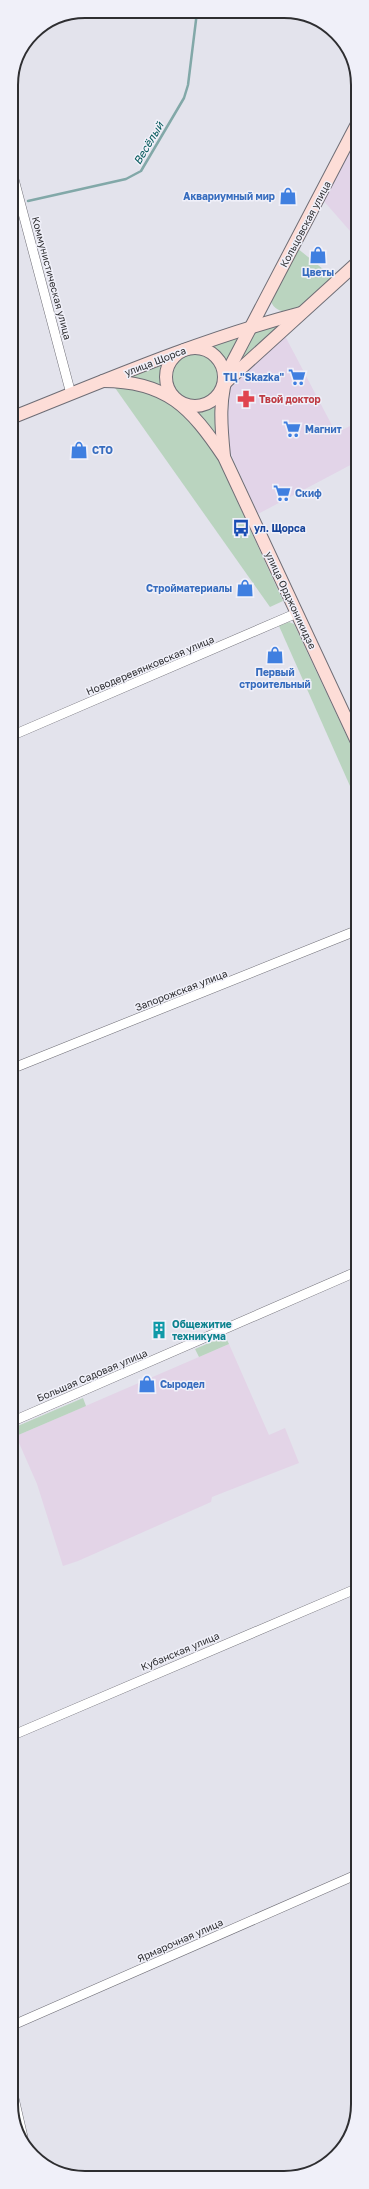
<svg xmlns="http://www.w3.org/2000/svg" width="369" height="2189" font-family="'Golos Text',sans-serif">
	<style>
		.commercial { fill: #e2d4e8 }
		.education { fill: #e3d4e7 }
		.green { fill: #bad4bf }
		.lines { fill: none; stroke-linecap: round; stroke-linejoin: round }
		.stream { stroke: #82a8a8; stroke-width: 2.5 }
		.minor-casing { stroke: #6e6d75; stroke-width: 10 }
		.secondary-casing { stroke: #6e6d75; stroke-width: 14 }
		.minor { stroke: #fff; stroke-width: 9 }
		.secondary { stroke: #fdddd7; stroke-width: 12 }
		.labels { text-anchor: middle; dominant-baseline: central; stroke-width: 3; stroke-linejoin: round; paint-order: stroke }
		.shop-label { font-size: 10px; font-weight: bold; fill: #366cbe; stroke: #f0f0f9; text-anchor: start }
		.street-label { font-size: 10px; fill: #2e2e31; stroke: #f0f0f9 }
		.health-label { font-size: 10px; font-weight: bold; fill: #be3a42; stroke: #f0f0f9; text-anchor: start }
		.transit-label { font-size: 10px; font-weight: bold; fill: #164399; stroke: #f0f0f9; text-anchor: start }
		.culture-label { font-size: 10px; font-weight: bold; fill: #0d838f; stroke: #f0f0f9; text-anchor: start }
		.water-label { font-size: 11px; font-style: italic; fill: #025859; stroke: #f0f0f9 }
		.rim { fill: none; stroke: #2e2e31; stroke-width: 2 }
	</style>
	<rect width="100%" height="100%" fill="#e3e3ec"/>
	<!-- commercial -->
	<g class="commercial">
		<path d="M358,130V240L322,199Z"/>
		<path d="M284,334L336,433L356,423L358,427V461L258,514L229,450L226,389Z"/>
	</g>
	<!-- education -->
	<path class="education" d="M229,1344L269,1435L285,1428L299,1463L212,1497L211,1502L78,1561L63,1566L37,1484L16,1436Z"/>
	<!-- green -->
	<g class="green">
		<path d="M297,248L334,278C324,288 313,301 301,308C291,314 274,313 271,301Z"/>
		<path d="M287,320L232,370L253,330Z"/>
		<path d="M242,334L226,364L219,353L209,347Z"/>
		<circle cx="195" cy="377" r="23"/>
		<path d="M163,363L160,381L164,391L126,378Z"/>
		<path d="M113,385L145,390L175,405L192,421L218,459L283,601L270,607Z"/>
		<path d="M217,403L218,442L195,412L211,408Z"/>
		<path d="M289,622L294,624L358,760V804L279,626Z"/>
		<path d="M225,1336L229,1344L199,1357L195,1349Z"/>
		<path d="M83,1398L86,1406L16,1436L13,1428Z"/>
	</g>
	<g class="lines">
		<!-- stream -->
		<g class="stream">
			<path d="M28,201L126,179L141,171L184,98L188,85L197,12"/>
			<path d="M11,204H15"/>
		</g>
		<!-- minor casing -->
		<g class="minor-casing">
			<g id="minor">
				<path d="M11,168L71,394"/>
				<path d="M11,736L297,613"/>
				<path d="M11,1069L358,930"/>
				<path d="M11,1422L358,1271"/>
				<path d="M11,1736L358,1588"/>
				<path d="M11,2026L358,1874"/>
				<path d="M11,2085L23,2137"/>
			</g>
		</g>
		<!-- secondary casing -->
		<g class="secondary-casing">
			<g id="secondary">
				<circle cx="195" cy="377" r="29"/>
				<path d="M103,381C167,381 191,408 224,457L358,744"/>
				<path d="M226,382L358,262"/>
				<path d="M11,418C106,380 201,339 301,313"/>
				<path d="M224,456C221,426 218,396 230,367L358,122"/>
			</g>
		</g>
		<!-- minor -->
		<use href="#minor" class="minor"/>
		<!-- secondary -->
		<use href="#secondary" class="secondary"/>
	</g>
	<!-- icons -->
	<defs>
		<g id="shop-bare" transform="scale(1.38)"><path d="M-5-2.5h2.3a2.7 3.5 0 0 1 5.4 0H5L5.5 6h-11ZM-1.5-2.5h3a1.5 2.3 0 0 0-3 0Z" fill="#3f7fe0" stroke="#f0f0f9" stroke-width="2.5" paint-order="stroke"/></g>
		<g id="supermarket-bare" transform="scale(1.38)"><path d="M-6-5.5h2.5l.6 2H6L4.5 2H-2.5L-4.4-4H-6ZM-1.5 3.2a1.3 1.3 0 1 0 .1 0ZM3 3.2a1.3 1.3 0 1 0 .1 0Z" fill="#3f7fe0" stroke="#f0f0f9" stroke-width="2.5" paint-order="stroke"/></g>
		<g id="pharmacy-bare" transform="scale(1.38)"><path d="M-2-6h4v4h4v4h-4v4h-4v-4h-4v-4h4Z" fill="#e0444e" stroke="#f0f0f9" stroke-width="2.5" paint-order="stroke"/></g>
		<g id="bus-bare" transform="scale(1.38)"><path d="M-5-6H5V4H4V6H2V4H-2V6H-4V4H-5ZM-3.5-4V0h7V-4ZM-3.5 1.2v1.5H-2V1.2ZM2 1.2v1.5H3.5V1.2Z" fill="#1a4fb4" stroke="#f0f0f9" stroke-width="2.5" paint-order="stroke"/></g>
		<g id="building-bare" transform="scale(1.38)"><path d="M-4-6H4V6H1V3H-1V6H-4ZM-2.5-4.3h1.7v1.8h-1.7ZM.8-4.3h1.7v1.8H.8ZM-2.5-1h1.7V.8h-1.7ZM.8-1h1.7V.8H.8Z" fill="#0f9aa8" stroke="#f0f0f9" stroke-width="2.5" paint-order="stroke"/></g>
	</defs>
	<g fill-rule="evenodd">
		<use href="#shop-bare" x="288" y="196"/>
		<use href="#shop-bare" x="318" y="255"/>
		<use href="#supermarket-bare" x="297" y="377"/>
		<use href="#pharmacy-bare" x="246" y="399"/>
		<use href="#supermarket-bare" x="292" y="429"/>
		<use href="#shop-bare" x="79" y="450"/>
		<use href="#supermarket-bare" x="282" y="493"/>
		<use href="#bus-bare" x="241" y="528"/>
		<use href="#shop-bare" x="245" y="588"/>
		<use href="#shop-bare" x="275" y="655"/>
		<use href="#building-bare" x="159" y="1330"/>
		<use href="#shop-bare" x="147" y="1384"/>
	</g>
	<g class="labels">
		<!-- shop labels -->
		<g class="shop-label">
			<text x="275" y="196" text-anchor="end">Аквариумный мир</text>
			<text x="318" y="272" text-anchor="middle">Цветы</text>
			<text x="284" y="377" text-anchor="end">ТЦ "Skazka"</text>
			<text x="305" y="429">Магнит</text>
			<text x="92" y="450">СТО</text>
			<text x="295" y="493">Скиф</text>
			<text x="232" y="588" text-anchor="end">Стройматериалы</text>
			<text x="275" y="672" text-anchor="middle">Первый<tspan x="275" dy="12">строительный</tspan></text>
			<text x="160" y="1384">Сыродел</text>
		</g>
		<!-- street labels -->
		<g class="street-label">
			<text transform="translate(305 224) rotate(-62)">Кольцовская улица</text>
			<text transform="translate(52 278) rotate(75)">Коммунистическая улица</text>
			<text transform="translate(155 361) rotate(-21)">улица Щорса</text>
			<text transform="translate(291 600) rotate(65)">улица Орджоникидзе</text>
			<text transform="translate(150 665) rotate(-23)">Новодеревянковская улица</text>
			<text transform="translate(181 990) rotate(-21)">Запорожская улица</text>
			<text transform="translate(92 1375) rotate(-23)">Большая Садовая улица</text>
			<text transform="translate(180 1651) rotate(-23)">Кубанская улица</text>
			<text transform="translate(180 1940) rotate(-24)">Ярмарочная улица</text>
		</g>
		<!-- health labels -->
		<g class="health-label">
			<text x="259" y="399">Твой доктор</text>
		</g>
		<!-- transit labels -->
		<g class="transit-label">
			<text x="254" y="528">ул. Щорса</text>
		</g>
		<!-- culture labels -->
		<g class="culture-label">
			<text x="172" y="1324">Общежитие<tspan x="172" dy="12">техникума</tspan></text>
		</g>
		<!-- water labels -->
		<g class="water-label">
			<text transform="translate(148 143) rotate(-59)">Весёлый</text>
		</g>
	</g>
	<!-- crop -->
	<path d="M0 0H369V2189H0ZM85 18H284A67 67 0 0 1 351 85V2104A67 67 0 0 1 284 2171H85A67 67 0 0 1 18 2104V85A67 67 0 0 1 85 18Z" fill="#f0f0f9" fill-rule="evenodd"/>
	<path class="rim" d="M85 18H284A67 67 0 0 1 351 85V2104A67 67 0 0 1 284 2171H85A67 67 0 0 1 18 2104V85A67 67 0 0 1 85 18Z"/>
</svg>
